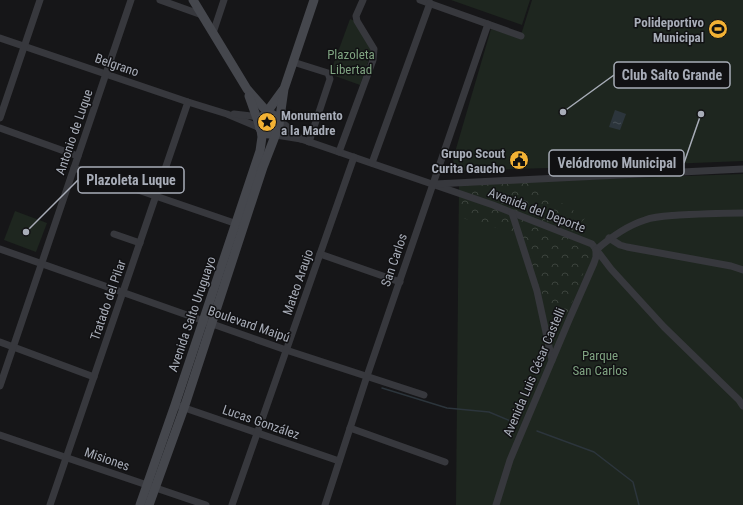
<svg xmlns="http://www.w3.org/2000/svg" width="743" height="505" font-family="'Roboto Condensed',sans-serif">
	<style>
		.green { fill: #1e261f }
		.forest { fill: url(#forest-crowns) }
		.water { fill: url(#water-ripples) }
		.lines { fill: none; stroke-linecap: round; stroke-linejoin: round }
		.stream { stroke: #2c353c; stroke-width: 1.5 }
		.minor { stroke: #37383d; stroke-width: 7 }
		.secondary { stroke: #45474d; stroke-width: 9 }
		.labels { text-anchor: middle; dominant-baseline: central; stroke-width: 3; stroke-linejoin: round; paint-order: stroke }
		.poi-label { font-size: 13px; font-weight: bold; fill: #a8adb8; stroke: #111113; text-anchor: end }
		.park-label { font-size: 13px; fill: #7fa381; stroke: #111113 }
		.street-label { font-size: 13px; fill: #a8adb8; stroke: #111113 }
		.leader { fill: none; stroke: #a8adb8; stroke-width: 1.5 }
		.callout-dot { fill: #a8adb8; stroke: #111113; stroke-width: 1.5 }
		.callout { fill: #111113; stroke: #a8adb8; stroke-width: 1.5 }
		.callout-label { font-size: 14px; text-anchor: middle; font-weight: bold; fill: #a8adb8 }
	</style>
	<defs>
		<pattern id="forest-crowns" width="20" height="18" patternUnits="userSpaceOnUse"><rect width="20" height="18" fill="#1e261f"/><path d="M2 6a3 3 0 1 1 6 0M12 15a3 3 0 1 1 6 0" fill="none" stroke="#3c433d"/></pattern>
		<pattern id="water-ripples" width="26" height="14" patternUnits="userSpaceOnUse"><rect width="26" height="14" fill="#2c353c"/><path d="M2 4q2-2 4 0t4 0M15 11q2-2 4 0t4 0" fill="none" stroke="#485056"/></pattern>
	</defs>
	<rect width="100%" height="100%" fill="#161618"/>
	<!-- green -->
	<g class="green">
		<path d="M451,0H530L522,25Z"/>
		<path d="M532,0H743V161L644,165L455,171L453,159L491,29L520,38Z"/>
		<path d="M350,19L355,21L372,51L360,85L335,76L331,71Z"/>
		<path d="M743,174V505H456L459,184Z"/>
		<path d="M15,211L47,223L36,252L4,240Z"/>
	</g>
	<!-- forest -->
	<path class="forest" d="M529,182L585,218L566,241L591,253L559,336L518,234L459,217V185Z"/>
	<!-- water -->
	<path class="water" d="M615,110L626,114L620,130L609,127Z"/>
	<g class="lines">
		<!-- stream -->
		<g class="stream">
			<path d="M382,388L447,408L489,412L518,424"/>
			<path d="M537,431L594,452L633,482L639,505"/>
		</g>
		<!-- minor -->
		<g class="minor">
			<path d="M160,0L202,15"/>
			<path d="M420,0L521,36"/>
			<path d="M213,33L224,0"/>
			<path d="M0,38L188,102L227,114L260,128"/>
			<path d="M293,62L328,73L330,79L309,142"/>
			<path d="M234,114L260,117"/>
			<path d="M0,118L40,0"/>
			<path d="M277,118L301,139"/>
			<path d="M0,128L78,156"/>
			<path d="M270,134L301,139L493,205L592,244L611,269L664,327L739,400L743,406"/>
			<path d="M339,152L373,60L374,49L357,21L356,16L363,0"/>
			<path d="M372,163L430,3"/>
			<path d="M74,168L240,225"/>
			<path d="M435,184L743,169"/>
			<path d="M512,213L537,291L552,360"/>
			<path d="M114,234L140,243"/>
			<path d="M609,238L620,245L627,247L731,266L743,270"/>
			<path d="M0,249L286,350L424,395"/>
			<path d="M596,250C611,237 626,226 645,220C656,216 668,216 679,215C700,214 721,213 743,213"/>
			<path d="M320,254L400,282"/>
			<path d="M0,342L94,377"/>
			<path d="M0,386L131,0"/>
			<path d="M179,406L339,461"/>
			<path d="M350,428L445,462"/>
			<path d="M0,435L206,505"/>
			<path d="M50,505L188,102"/>
			<path d="M232,505L354,157"/>
			<path d="M325,505L367,376L488,24"/>
			<path d="M496,505L510,460L569,320L594,263L596,257V250"/>
		</g>
		<!-- secondary -->
		<g class="secondary">
			<path d="M193,0L247,89L269,114"/>
			<path d="M249,96L259,124"/>
			<circle cx="269" cy="124" r="10"/>
			<path d="M264,116L283,90"/>
			<path d="M279,124L284,89L314,0"/>
			<path d="M140,505L175,405L260,151L262,137L261,130"/>
			<path d="M149,505L184,408L263,167L277,131"/>
		</g>
	</g>
	<!-- icons -->
	<defs>
		<g id="stadium-disc" transform="scale(1)"><circle r="9.5" fill="#f2b134" stroke="#111113"/><path d="M0-5a6.5 5 0 1 0 0 10a6.5 5 0 1 0 0-10ZM-3.5-1.8h7v3.6h-7Z" fill="#111"/></g>
		<g id="sight-disc" transform="scale(1)"><circle r="9.5" fill="#f2b134" stroke="#111113"/><path d="M0-6L1.8-2.2L6-1.7L2.9 1.2L3.7 5.4L0 3.3L-3.7 5.4L-2.9 1.2L-6-1.7L-1.8-2.2Z" fill="#111"/></g>
		<g id="civic-disc" transform="scale(1)"><circle r="9.5" fill="#f2b134" stroke="#111113"/><path d="M-.6-6.5H3V-4.5H.6V-3L4-1V1h2V6H-6V1h2V-1L-.6-3ZM-1.2 2.5V6h2.4V2.5Z" fill="#111"/></g>
	</defs>
	<g fill-rule="evenodd">
		<use href="#stadium-disc" x="718" y="29"/>
		<use href="#sight-disc" x="267" y="122"/>
		<use href="#civic-disc" x="519" y="160"/>
	</g>
	<g class="labels">
		<!-- poi labels -->
		<g class="poi-label">
			<text x="704" y="22">Polideportivo<tspan x="704" dy="15">Municipal</tspan></text>
			<text x="281" y="115" text-anchor="start">Monumento<tspan x="281" dy="15">a la Madre</tspan></text>
			<text x="505" y="153">Grupo Scout<tspan x="505" dy="15">Curita Gaucho</tspan></text>
		</g>
		<!-- park labels -->
		<g class="park-label">
			<text x="351" y="54">Plazoleta<tspan x="351" dy="15">Libertad</tspan></text>
			<text x="600" y="355">Parque<tspan x="600" dy="15">San Carlos</tspan></text>
		</g>
		<!-- street labels -->
		<g class="street-label">
			<text transform="translate(117 65) rotate(19)">Belgrano</text>
			<text transform="translate(74 132) rotate(-71)">Antonio de Luque</text>
			<text transform="translate(537 210) rotate(21)">Avenida del Deporte</text>
			<text transform="translate(394 260) rotate(-71)">San Carlos</text>
			<text transform="translate(298 282) rotate(-71)">Mateo Araujo</text>
			<text transform="translate(108 300) rotate(-71)">Tratado del Pilar</text>
			<text transform="translate(192 314) rotate(-71)">Avenida Salto Uruguayo</text>
			<text transform="translate(249 324) rotate(19)">Boulevard Maipú</text>
			<text transform="translate(534 372) rotate(-67)">Avenida Luis César Castelli</text>
			<text transform="translate(261 422) rotate(19)">Lucas González</text>
			<text transform="translate(107 459) rotate(19)">Misiones</text>
		</g>
	</g>
	<!-- callouts -->
	<path class="leader" d="M563 112L614 75M701 114L684 163M26 232L78 180"/>
	<g class="callout-dot">
		<circle cx="563" cy="112" r="4"/>
		<circle cx="701" cy="114" r="4"/>
		<circle cx="26" cy="232" r="4"/>
	</g>
	<g class="callout">
		<rect x="614" y="62" width="116" height="26" rx="4"/>
		<rect x="549" y="150" width="135" height="26" rx="4"/>
		<rect x="78" y="167" width="106" height="26" rx="4"/>
	</g>
	<g class="callout-label">
		<text x="672" y="80">Club Salto Grande</text>
		<text x="617" y="168">Velódromo Municipal</text>
		<text x="131" y="185">Plazoleta Luque</text>
	</g>
</svg>
